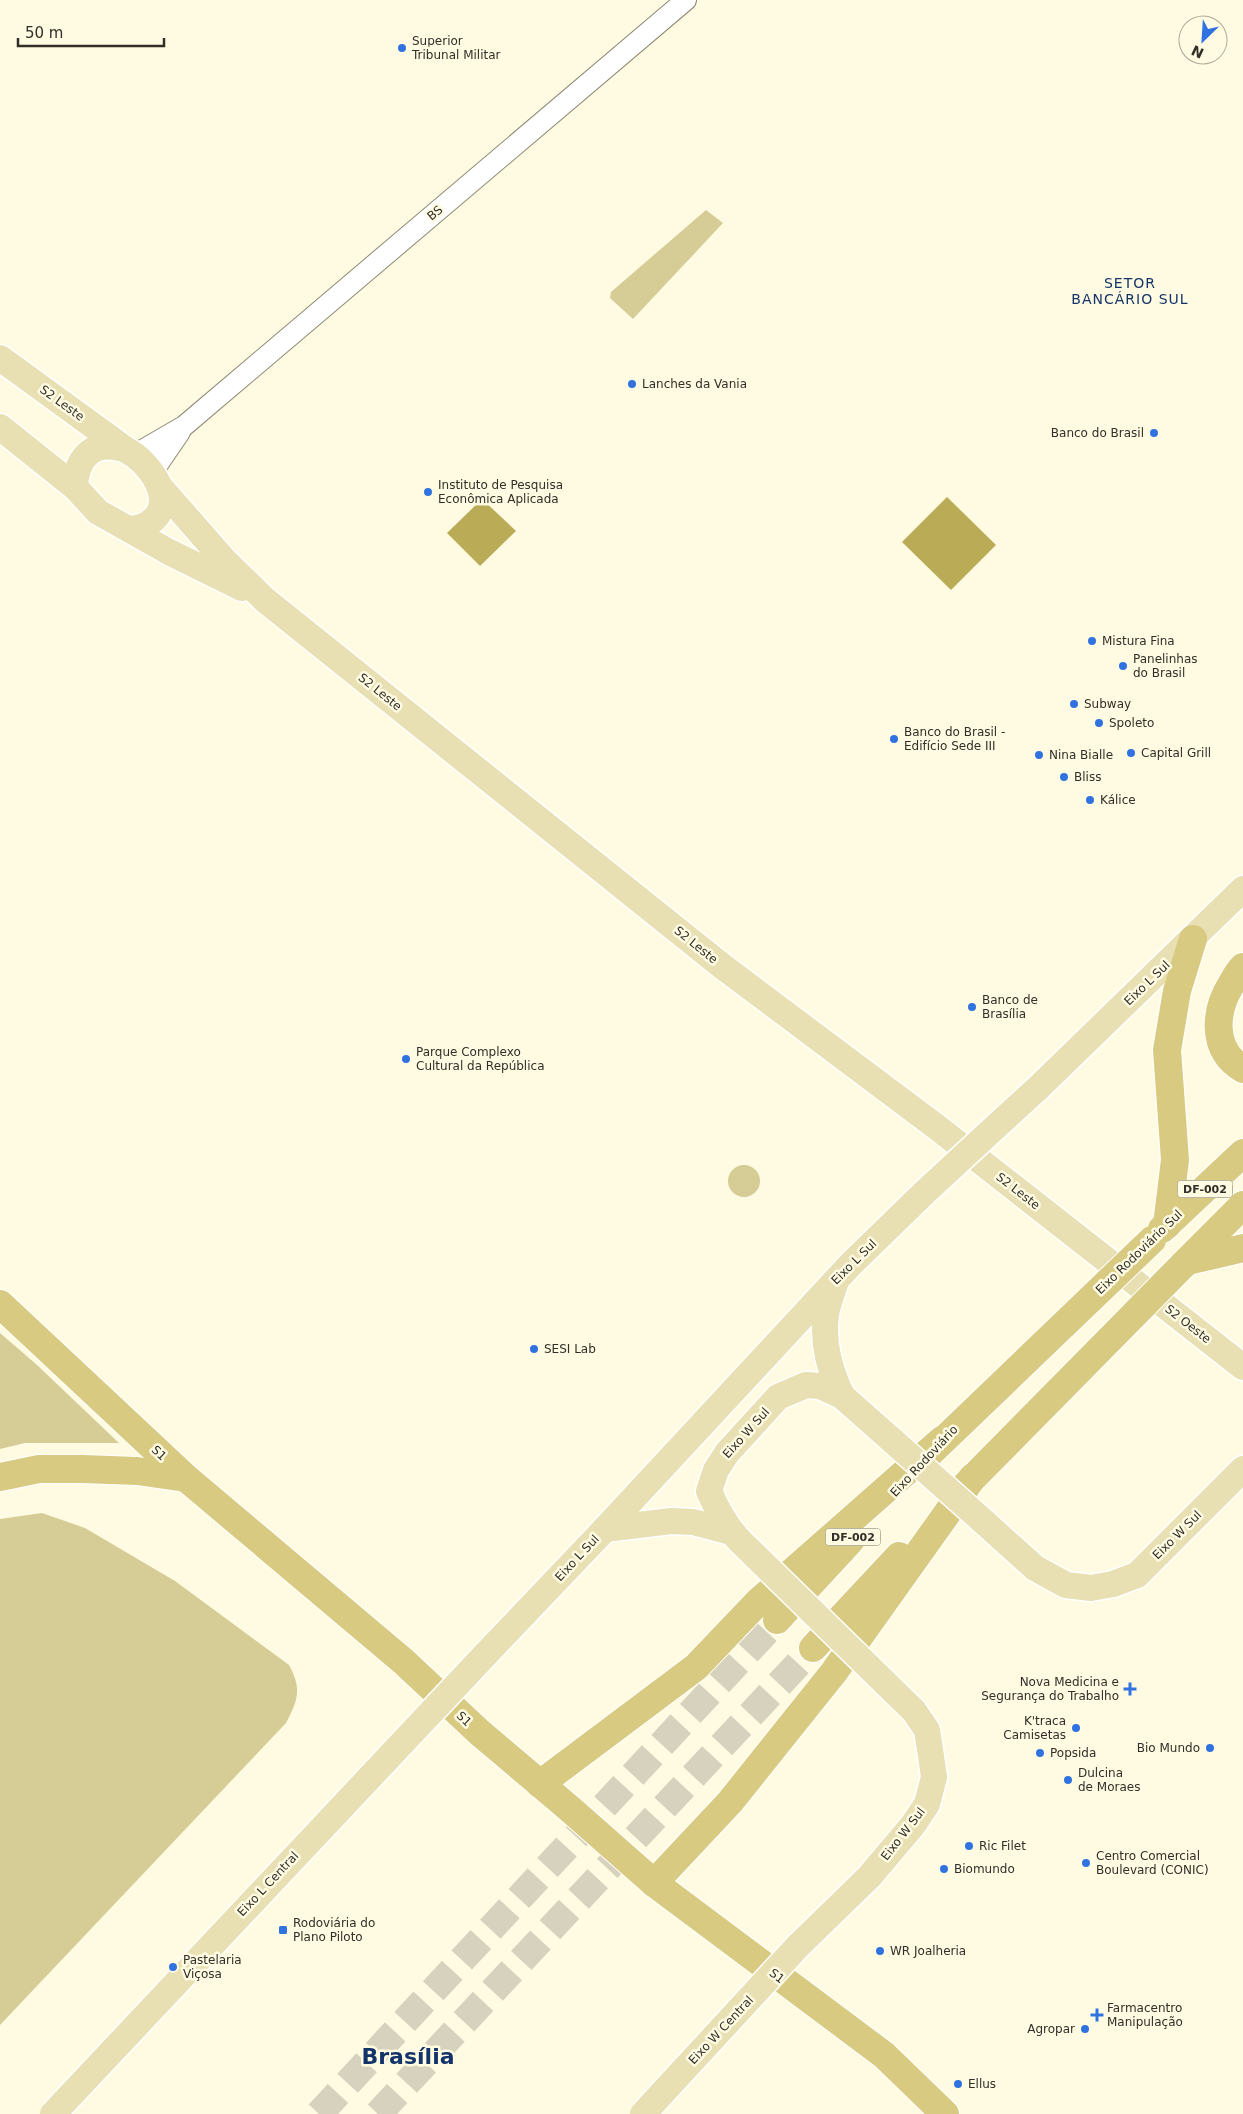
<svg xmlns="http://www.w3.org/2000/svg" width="1243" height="2114" font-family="'DejaVu Sans',sans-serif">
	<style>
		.green { fill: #d5cc96 }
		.water { fill: #baab57 }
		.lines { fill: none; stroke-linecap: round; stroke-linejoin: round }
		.highway-tunnel { stroke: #d6d2bd; stroke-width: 28; stroke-dasharray: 28 14; stroke-linecap: butt }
		.minor-casing { stroke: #8d8974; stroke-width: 22 }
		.major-casing { stroke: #fff; stroke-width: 29 }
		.highway-casing { stroke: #fff; stroke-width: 30 }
		.minor { stroke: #fff; stroke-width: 20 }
		.major { stroke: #e8dfb3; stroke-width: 26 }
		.highway { stroke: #d8ca81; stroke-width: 28 }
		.major-bridge-casing { stroke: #fff; stroke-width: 29; stroke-linecap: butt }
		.highway-bridge-casing { stroke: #fff; stroke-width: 30; stroke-linecap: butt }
		.major-bridge { stroke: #e8dfb3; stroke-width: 26 }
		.highway-bridge { stroke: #d8ca81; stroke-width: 28 }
		.poi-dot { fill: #3073e0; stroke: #fffbe3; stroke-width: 2 }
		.labels { text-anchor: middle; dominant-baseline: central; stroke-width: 5; stroke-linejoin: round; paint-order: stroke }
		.shield { fill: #fffbe3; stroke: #6f6c5f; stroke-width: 1 }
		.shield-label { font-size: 11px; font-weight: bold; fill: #312f27 }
		.poi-label { font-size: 12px; fill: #312f27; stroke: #fffbe3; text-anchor: start }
		.street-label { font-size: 12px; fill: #312f27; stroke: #fffbe3 }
		.neighbourhood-label { font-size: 14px; letter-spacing: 1px; fill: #143469; stroke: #fffbe3 }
		.town-label { font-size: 22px; font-weight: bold; fill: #143469; stroke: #fffbe3 }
	</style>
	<rect width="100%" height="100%" fill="#fffbe3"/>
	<!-- green -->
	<g class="green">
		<path d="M706,210L723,223L633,319L610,298L611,292Z"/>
		<circle cx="744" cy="1181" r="16"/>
		<path d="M0,1333L37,1365L119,1443H25L0,1449Z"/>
		<path d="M42,1513L85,1528L175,1581L289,1665C302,1689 298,1700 286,1723L0,2025V1519Z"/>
	</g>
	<!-- water -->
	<g class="water">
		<path d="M947,497L996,545L951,590L902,542Z"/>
		<path d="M482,499L516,531L480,566L447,533Z"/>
	</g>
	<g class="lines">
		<!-- highway-tunnel -->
		<g class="highway-tunnel">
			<path d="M319,2114L777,1620"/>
			<path d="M378,2114L813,1648"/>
		</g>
		<!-- minor casing -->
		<g class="minor-casing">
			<g id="minor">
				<path d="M134,455L184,426L686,0"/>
				<path d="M152,473L180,432"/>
			</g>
		</g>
		<!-- major casing -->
		<g class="major-casing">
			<g id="major">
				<path d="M0,358L125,449"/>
				<path d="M0,427L75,487L98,512L169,552L242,588"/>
				<path d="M75,487C76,463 88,443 114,447C118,448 122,448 126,450C149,461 180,503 149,523C144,527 137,528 131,529"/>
				<path d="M160,487L225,561L265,600L722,966L938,1128L1243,1367"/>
				<path d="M1003,1120L1038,1088L1243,889"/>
				<path d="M835,1284C832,1294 827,1305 826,1315C822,1344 830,1370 842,1396"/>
				<path d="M984,1522L1035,1568L1066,1585L1091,1588L1113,1584L1137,1575L1243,1469"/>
				<path d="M605,1529L671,1521L693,1522L731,1532"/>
				<path d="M741,1542C726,1527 717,1510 709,1491L716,1470L727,1453L778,1397L806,1385L820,1386L842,1396L894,1442"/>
				<path d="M485,1655L605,1529L851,1264L924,1193"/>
				<path d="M798,1946L869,1877L913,1825L927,1804L934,1777L931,1756L927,1730L914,1711"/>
			</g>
		</g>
		<!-- highway casing -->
		<g class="highway-casing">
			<g id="highway">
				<path d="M1243,967C1238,972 1235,978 1232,983C1214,1011 1211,1050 1243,1069"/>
				<path d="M1167,1225L1175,1160L1167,1050L1177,991L1193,939"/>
				<path d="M1162,1229L1243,1153"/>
				<path d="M1188,1261L1243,1248"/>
				<path d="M1182,1266L1243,1205"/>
				<path d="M0,1304L186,1478L403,1661L479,1732L570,1809L654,1883L884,2055L945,2114"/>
				<path d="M930,1453L1079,1310"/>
				<path d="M0,1477L39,1469H82L137,1471L186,1478"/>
				<path d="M961,1490L1111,1338"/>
				<path d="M777,1620L851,1540"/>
				<path d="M813,1648L899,1556"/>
				<path d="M540,1784L696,1667L759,1601L942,1440"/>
				<path d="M654,1883L730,1802L834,1672L973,1477"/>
			</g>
		</g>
		<!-- minor -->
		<use href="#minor" class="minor"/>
		<!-- major -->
		<use href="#major" class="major"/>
		<!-- highway -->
		<use href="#highway" class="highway"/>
		<!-- major-bridge casing -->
		<g class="major-bridge-casing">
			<g id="major-bridge">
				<path d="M924,1193L1003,1120"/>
				<path d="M894,1442L984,1522"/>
				<path d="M741,1542L914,1711"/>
				<path d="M53,2114L485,1655"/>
				<path d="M643,2114L798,1946"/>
			</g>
		</g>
		<!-- highway-bridge casing -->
		<g class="highway-bridge-casing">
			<g id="highway-bridge">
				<path d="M1079,1310L1152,1240"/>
				<path d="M1111,1338L1182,1266"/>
			</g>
		</g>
		<!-- major-bridge -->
		<use href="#major-bridge" class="major-bridge"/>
		<!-- highway-bridge -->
		<use href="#highway-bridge" class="highway-bridge"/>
	</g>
	<!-- markers -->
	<g class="poi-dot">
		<circle cx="402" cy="48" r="5"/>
		<circle cx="632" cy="384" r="5"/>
		<circle cx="1154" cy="433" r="5"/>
		<circle cx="428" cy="492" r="5"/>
		<circle cx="1092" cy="641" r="5"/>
		<circle cx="1123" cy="666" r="5"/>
		<circle cx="1074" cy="704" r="5"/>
		<circle cx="1099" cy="723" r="5"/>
		<circle cx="894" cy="739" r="5"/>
		<circle cx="1131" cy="753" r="5"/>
		<circle cx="1039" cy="755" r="5"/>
		<circle cx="1064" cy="777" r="5"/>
		<circle cx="1090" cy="800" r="5"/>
		<circle cx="972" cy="1007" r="5"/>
		<circle cx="406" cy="1059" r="5"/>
		<circle cx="534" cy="1349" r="5"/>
		<path d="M1127.5 1681.5h5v5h5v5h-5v5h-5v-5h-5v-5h5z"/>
		<circle cx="1076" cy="1728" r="5"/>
		<circle cx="1210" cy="1748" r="5"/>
		<circle cx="1040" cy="1753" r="5"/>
		<circle cx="1068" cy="1780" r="5"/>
		<circle cx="969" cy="1846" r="5"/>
		<circle cx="1086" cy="1863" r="5"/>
		<circle cx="944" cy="1869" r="5"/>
		<rect x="278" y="1925" width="10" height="10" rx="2.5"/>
		<circle cx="880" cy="1951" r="5"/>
		<circle cx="173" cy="1967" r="5"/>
		<path d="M1094.5 2007.5h5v5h5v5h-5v5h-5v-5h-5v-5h5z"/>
		<circle cx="1085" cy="2029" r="5"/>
		<circle cx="958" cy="2084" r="5"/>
	</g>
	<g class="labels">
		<!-- shield labels -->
		<g class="shield">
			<rect x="1177.5" y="1180.5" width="55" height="17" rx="4"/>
			<rect x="825.5" y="1528.5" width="55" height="17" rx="4"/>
		</g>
		<g class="shield-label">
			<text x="1205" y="1189">DF-002</text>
			<text x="853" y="1537">DF-002</text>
		</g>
		<!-- poi labels -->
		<g class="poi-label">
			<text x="412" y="41">Superior<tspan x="412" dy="14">Tribunal Militar</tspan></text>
			<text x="642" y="384">Lanches da Vania</text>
			<text x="1144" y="433" text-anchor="end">Banco do Brasil</text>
			<text x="438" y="485">Instituto de Pesquisa<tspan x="438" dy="14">Econômica Aplicada</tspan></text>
			<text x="1102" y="641">Mistura Fina</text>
			<text x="1133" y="659">Panelinhas<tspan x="1133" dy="14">do Brasil</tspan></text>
			<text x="1084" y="704">Subway</text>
			<text x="1109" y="723">Spoleto</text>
			<text x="904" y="732">Banco do Brasil -<tspan x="904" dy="14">Edifício Sede III</tspan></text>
			<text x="1141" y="753">Capital Grill</text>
			<text x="1049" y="755">Nina Bialle</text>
			<text x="1074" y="777">Bliss</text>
			<text x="1100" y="800">Kálice</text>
			<text x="982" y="1000">Banco de<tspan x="982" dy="14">Brasília</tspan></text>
			<text x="416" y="1052">Parque Complexo<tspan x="416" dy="14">Cultural da República</tspan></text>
			<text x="544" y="1349">SESI Lab</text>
			<text x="1119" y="1682" text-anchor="end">Nova Medicina e<tspan x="1119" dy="14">Segurança do Trabalho</tspan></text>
			<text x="1066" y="1721" text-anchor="end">K'traca<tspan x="1066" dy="14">Camisetas</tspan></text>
			<text x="1200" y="1748" text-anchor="end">Bio Mundo</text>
			<text x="1050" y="1753">Popsida</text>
			<text x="1078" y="1773">Dulcina<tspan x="1078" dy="14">de Moraes</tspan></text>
			<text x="979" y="1846">Ric Filet</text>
			<text x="1096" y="1856">Centro Comercial<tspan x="1096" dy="14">Boulevard (CONIC)</tspan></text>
			<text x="954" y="1869">Biomundo</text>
			<text x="293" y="1923">Rodoviária do<tspan x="293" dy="14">Plano Piloto</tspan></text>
			<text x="890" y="1951">WR Joalheria</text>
			<text x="183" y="1960">Pastelaria<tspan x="183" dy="14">Viçosa</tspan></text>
			<text x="1107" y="2008">Farmacentro<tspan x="1107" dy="14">Manipulação</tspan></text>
			<text x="1075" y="2029" text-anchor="end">Agropar</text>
			<text x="968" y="2084">Ellus</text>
		</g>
		<!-- street labels -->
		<g class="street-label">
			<text transform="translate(435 213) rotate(-40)">BS</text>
			<text transform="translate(62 403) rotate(36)">S2 Leste</text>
			<text transform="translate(380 692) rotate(39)">S2 Leste</text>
			<text transform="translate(696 945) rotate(39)">S2 Leste</text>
			<text transform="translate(1147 983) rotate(-44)">Eixo L Sul</text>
			<text transform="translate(1018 1191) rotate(38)">S2 Leste</text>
			<text transform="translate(1139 1252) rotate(-44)">Eixo Rodoviário Sul</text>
			<text transform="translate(854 1262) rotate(-45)">Eixo L Sul</text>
			<text transform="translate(1188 1324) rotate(38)">S2 Oeste</text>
			<text transform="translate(746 1433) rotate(-48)">Eixo W Sul</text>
			<text transform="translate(159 1453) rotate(43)">S1</text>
			<text transform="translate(924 1461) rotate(-47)">Eixo Rodoviário</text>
			<text transform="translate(1177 1535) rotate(-45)">Eixo W Sul</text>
			<text transform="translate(577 1558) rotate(-47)">Eixo L Sul</text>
			<text transform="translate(464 1719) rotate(44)">S1</text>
			<text transform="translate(903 1834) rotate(-52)">Eixo W Sul</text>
			<text transform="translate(268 1884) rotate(-47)">Eixo L Central</text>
			<text transform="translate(777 1976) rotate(37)">S1</text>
			<text transform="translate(721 2030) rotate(-47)">Eixo W Central</text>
		</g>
		<!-- neighbourhood labels -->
		<g class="neighbourhood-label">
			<text x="1130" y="283">SETOR<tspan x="1130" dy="16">BANCÁRIO SUL</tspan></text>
		</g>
		<!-- town labels -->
		<g class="town-label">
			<text x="408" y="2056">Brasília</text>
		</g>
	</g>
	<!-- north arrow -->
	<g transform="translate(1203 40) rotate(205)"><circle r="24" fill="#fffbe3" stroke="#ada998"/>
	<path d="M0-4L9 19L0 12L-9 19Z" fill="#3073e0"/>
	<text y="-8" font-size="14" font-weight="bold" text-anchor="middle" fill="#312f27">N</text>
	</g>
	<!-- scale -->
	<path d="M18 38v8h146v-8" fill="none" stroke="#312f27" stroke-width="2.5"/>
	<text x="25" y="38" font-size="15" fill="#312f27" stroke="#fffbe3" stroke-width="4" paint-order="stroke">50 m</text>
</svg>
